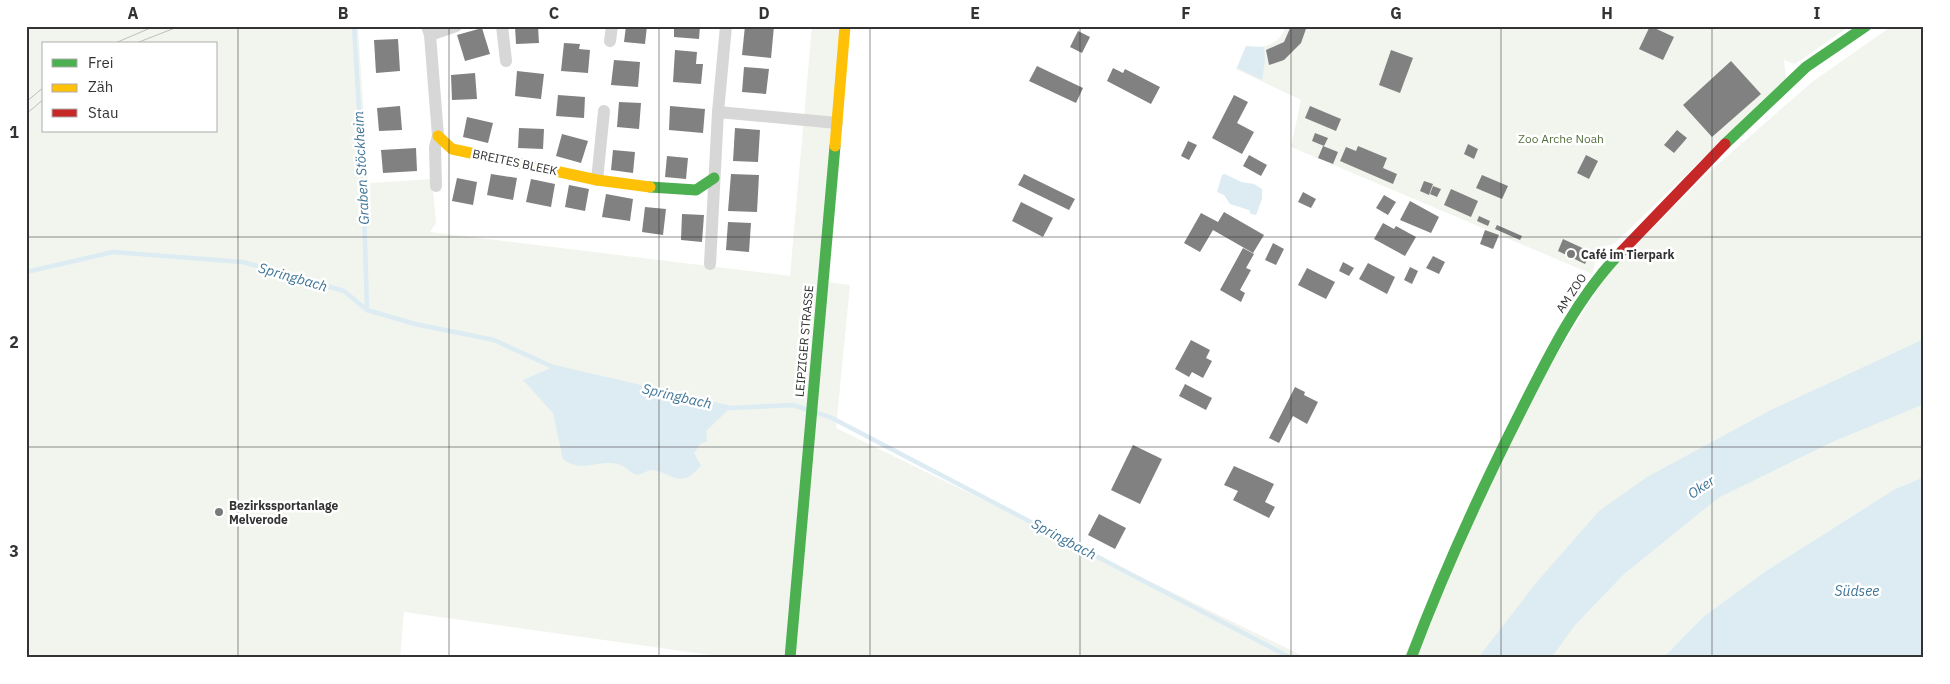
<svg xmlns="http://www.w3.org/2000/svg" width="1950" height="684" font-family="'IBM Plex Sans',sans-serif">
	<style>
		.green { fill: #f1f5ed; fill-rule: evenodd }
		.water { fill: #ddebf3 }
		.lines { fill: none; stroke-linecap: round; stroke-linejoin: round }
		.stream { stroke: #ddebf3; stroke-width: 4.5 }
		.building { fill: #818181 }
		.lane { stroke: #d7d7d7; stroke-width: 6 }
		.street { stroke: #d7d7d7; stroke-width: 12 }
		.fast { stroke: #4caf50; stroke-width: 11 }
		.slow { stroke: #ffc107; stroke-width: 11 }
		.jam { stroke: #c62828; stroke-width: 11 }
		.tram { stroke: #bebebe; stroke-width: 1 }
		.grid { fill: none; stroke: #333; stroke-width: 1; stroke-opacity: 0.55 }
		.poi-dot { fill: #7a7a7a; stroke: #fff; stroke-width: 2 }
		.labels { text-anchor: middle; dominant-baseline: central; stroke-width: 5; stroke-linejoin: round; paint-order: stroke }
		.park-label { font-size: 12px; fill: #56703f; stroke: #fff }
		.street-label { font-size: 12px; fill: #333; stroke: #fff }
		.poi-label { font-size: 12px; font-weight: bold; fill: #333; stroke: #fff; text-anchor: start }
		.water-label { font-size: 14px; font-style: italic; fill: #3f7597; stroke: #fff }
		.neatline { fill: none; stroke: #333; stroke-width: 2 }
		.grid-label { font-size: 16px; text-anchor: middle; font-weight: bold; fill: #333 }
	</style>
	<rect width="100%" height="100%" fill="#fff"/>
	<!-- green -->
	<g class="green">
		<path d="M26,26H358L371,225L370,183L432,179L436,223L430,232L790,276L812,26H843L820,281L850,285L836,428L1307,658H732L404,612L400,658H26ZM44,44H216V131H44Z"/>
		<path d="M1286,26H1850L1795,64L1784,60L1786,78L1614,244L1599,248L1592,274L1291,147L1301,100L1236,69L1246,46C1263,49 1280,45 1286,26Z"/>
		<path d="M1892,26H1924V477L1895,489L1766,571L1703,617L1663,658H1403L1551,364L1608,273L1708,173L1812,82Z"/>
	</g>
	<!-- water -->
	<g class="water">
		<path d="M1246,46L1264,47L1265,61L1262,80L1237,68Z"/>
		<path d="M1225,174L1241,182L1254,184L1262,189V199L1256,215L1251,214L1249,210L1230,204L1224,195L1217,192L1222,175Z"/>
		<path d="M1924,339V404L1832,442L1718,498L1623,575L1575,625L1551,658H1478L1536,583L1599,511L1647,477L1771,410Z"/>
		<path d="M553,367L730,408L706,431L707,441L700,444L694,453L701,466C696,470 692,476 686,478C674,482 664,470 652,470C646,470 640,477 634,474C628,471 626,466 618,464C595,459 583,474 563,459L553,413L523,380Z"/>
		<path d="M1924,477V658H1663L1703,617L1766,571L1895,489Z"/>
	</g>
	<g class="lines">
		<!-- stream -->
		<g class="stream">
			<path d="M354,26L363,175L367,310"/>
			<path d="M26,272L113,252L243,262L344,291L367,310L415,324L494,340L553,367L730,408L793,405L808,410"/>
			<path d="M815,412L832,418L1291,658"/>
		</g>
	</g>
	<!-- building -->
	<g class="building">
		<path d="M515,26H538L539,43L516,44Z"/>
		<path d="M626,26H647L645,44L624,42Z"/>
		<path d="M674,26H700L699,39L674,37Z"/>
		<path d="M745,26H774L771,58L742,55Z"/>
		<path d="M1291,26H1307L1301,43L1284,60L1269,65L1266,50L1284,42Z"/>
		<path d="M1650,26L1674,37L1663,60L1639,49Z"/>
		<path d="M482,28L490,54L465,61L457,35Z"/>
		<path d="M1078,31L1090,37L1082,53L1070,47Z"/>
		<path d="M398,39L400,71L376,73L374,40Z"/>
		<path d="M564,43L580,44L579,49L590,50L588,73L561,71Z"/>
		<path d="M675,50L697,52L696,64H703L701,84L673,82Z"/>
		<path d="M1391,50L1413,58L1400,93L1379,85Z"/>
		<path d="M614,60L640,62L638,87L611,85Z"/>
		<path d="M1731,61L1761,94L1712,137L1683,105Z"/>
		<path d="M1037,66L1083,88L1076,103L1029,81Z"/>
		<path d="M744,67L769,69L766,94L742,92Z"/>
		<path d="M1113,68L1123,73L1125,69L1160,87L1151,104L1107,81Z"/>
		<path d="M517,71L544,74L541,99L515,96Z"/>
		<path d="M475,73L477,99L452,100L451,75Z"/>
		<path d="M558,95L585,97L584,118L556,116Z"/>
		<path d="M1234,95L1248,102L1237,123L1254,132L1242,154L1212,138Z"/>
		<path d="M619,102L641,103L639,129L617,127Z"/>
		<path d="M400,106L402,130L379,131L377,108Z"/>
		<path d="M670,106L705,109L703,133L669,130Z"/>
		<path d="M1310,106L1341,119L1336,131L1305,118Z"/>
		<path d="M467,117L493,123L488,143L463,137Z"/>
		<path d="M519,128L544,129L543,149L518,148Z"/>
		<path d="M735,128L760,130L758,162L733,161Z"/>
		<path d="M1677,130L1687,138L1674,153L1664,145Z"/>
		<path d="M1315,133L1328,138L1324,146L1312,141Z"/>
		<path d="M562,134L588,141L581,163L556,156Z"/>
		<path d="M1188,141L1197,145L1189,160L1181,156Z"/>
		<path d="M1468,144L1478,149L1474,159L1464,154Z"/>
		<path d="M1323,146L1338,152L1333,164L1318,158Z"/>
		<path d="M1358,146L1387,158L1383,168L1397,174L1393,184L1340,161L1346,147L1356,151Z"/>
		<path d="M416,148L417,171L383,173L381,150Z"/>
		<path d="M613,150L635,152L633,173L611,170Z"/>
		<path d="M1249,155L1267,165L1261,176L1243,166Z"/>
		<path d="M1586,155L1598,161L1589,179L1577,173Z"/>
		<path d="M667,156L688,158L686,179L665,177Z"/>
		<path d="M491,174L517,178L513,200L487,195Z"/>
		<path d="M731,174L759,175L757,212L728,211Z"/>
		<path d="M1024,174L1075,199L1069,210L1018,185Z"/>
		<path d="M1482,175L1508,186L1502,199L1476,188Z"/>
		<path d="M457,178L477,182L473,205L452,201Z"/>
		<path d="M531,179L555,184L551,207L526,202Z"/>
		<path d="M1424,181L1433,184L1429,195L1420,191Z"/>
		<path d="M569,185L589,189L585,211L565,207Z"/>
		<path d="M1433,186L1441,189L1437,197L1430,194Z"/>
		<path d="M1451,189L1478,201L1471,217L1444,205Z"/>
		<path d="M1303,192L1316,199L1311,208L1298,202Z"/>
		<path d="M606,194L633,199L630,221L602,217Z"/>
		<path d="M1384,195L1396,202L1388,215L1376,208Z"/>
		<path d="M1410,201L1439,217L1431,233L1400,220Z"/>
		<path d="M1021,202L1053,218L1043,237L1012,221Z"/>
		<path d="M645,207L666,209L663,235L642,232Z"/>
		<path d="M1224,212L1264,235L1253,253L1213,230L1200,252L1184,243L1201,213L1218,222Z"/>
		<path d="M682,214L704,215L702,242L681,240Z"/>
		<path d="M1479,216L1490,221L1488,226L1477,221Z"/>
		<path d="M728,222L751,223L749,252L726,250Z"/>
		<path d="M1383,223L1394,229L1396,226L1416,237L1405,256L1374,239Z"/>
		<path d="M1497,225L1522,236L1520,240L1495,229Z"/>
		<path d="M1485,230L1499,235L1493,249L1480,244Z"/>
		<path d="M1563,239L1591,252L1585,264L1558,251Z"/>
		<path d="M1273,243L1284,249L1276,265L1265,260Z"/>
		<path d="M1243,248L1254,254L1246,268L1251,270L1240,290L1245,293L1241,302L1220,290Z"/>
		<path d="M1433,256L1445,262L1439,274L1426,268Z"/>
		<path d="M1343,262L1354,268L1349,276L1339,271Z"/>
		<path d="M1368,263L1395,277L1387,294L1359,279Z"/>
		<path d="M1410,267L1418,271L1412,284L1404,280Z"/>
		<path d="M1307,268L1335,282L1326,299L1298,285Z"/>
		<path d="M1191,340L1210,350L1206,358L1212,361L1203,378L1192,372L1189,377L1175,369Z"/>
		<path d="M1185,384L1212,398L1206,410L1179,396Z"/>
		<path d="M1295,387L1305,392L1304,395L1318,402L1307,424L1293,416L1279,443L1269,438Z"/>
		<path d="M1133,445L1162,459L1140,504L1111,490Z"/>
		<path d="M1234,466L1274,484L1265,502L1275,507L1269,518L1233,500L1238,491L1224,485Z"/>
		<path d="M1099,514L1126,528L1115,549L1088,535Z"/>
	</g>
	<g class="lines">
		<!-- lane -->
		<path class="lane" d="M1247,26H1257"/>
		<!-- street -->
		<g class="street">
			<path d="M427,26L430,35L438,136L435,147L436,186"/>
			<path d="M502,26L506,61"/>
			<path d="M430,35L456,26"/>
			<path d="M610,41L612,26"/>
			<path d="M718,112L837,123"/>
			<path d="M597,180L604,111"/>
			<path d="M710,264L718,112L726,26"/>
		</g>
		<!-- fast -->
		<g class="fast">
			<path d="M1725,144L1806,67L1866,26"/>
			<path d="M650,187L696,190L714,178"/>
			<path d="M790,658L835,146"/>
			<path d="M1411,658C1443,573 1480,492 1521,411C1549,355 1578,296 1622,251"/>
		</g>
		<!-- slow -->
		<g class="slow">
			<path d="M438,136L452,149L597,180L650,187"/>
			<path d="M835,146L845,26"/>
		</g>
		<!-- jam -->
		<path class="jam" d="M1622,251L1725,144"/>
		<!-- tram -->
		<g class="tram">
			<path d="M113,44L155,26"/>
			<path d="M134,44L180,26"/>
			<path d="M26,102L44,87"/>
			<path d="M26,114L44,99"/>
		</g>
	</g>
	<!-- grid -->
	<path class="grid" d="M238,26V658M449,26V658M659,26V658M870,26V658M1080,26V658M1291,26V658M1501,26V658M1712,26V658M26,237H1924M26,447H1924"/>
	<!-- markers -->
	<g class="poi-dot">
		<circle cx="1571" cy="254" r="5"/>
		<circle cx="219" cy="512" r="5"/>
	</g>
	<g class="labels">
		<!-- park labels -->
		<g class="park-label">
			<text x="1561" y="138">Zoo Arche Noah</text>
		</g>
		<!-- street labels -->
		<g class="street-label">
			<text transform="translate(515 162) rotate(12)">BREITES BLEEK</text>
			<text transform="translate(1571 293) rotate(-56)">AM ZOO</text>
			<text transform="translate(804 341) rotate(-85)">LEIPZIGER STRASSE</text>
		</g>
		<!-- poi labels -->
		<g class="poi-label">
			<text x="1581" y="254">Café im Tierpark</text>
			<text x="229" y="505">Bezirkssportanlage<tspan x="229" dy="14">Melverode</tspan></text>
		</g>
		<!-- water labels -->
		<g class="water-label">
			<text transform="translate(361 168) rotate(-93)">Graben Stöckheim</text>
			<text transform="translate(293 277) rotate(16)">Springbach</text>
			<text transform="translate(677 396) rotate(13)">Springbach</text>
			<text transform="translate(1701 487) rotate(-34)">Oker</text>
			<text transform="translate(1064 539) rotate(28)">Springbach</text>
			<text x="1857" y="591">Südsee</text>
		</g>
	</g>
	<!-- border -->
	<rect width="1950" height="684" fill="none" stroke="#ffffff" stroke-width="55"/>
	<!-- legend -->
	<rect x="42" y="42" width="175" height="90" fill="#ffffff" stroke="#adadad"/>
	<rect x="52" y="59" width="25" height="8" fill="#4caf50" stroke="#adadad"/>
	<text x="88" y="68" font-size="15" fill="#333333">Frei</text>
	<rect x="52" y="84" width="25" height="8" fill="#ffc107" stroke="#adadad"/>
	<text x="88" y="92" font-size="15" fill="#333333">Zäh</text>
	<rect x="52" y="109" width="25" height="8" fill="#c62828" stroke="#adadad"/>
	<text x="88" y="118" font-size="15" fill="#333333">Stau</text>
	<rect x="28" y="28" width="1894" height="628" class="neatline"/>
	<g class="grid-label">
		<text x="133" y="19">A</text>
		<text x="343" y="19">B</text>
		<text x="554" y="19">C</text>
		<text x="764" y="19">D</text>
		<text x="975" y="19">E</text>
		<text x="1186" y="19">F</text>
		<text x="1396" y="19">G</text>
		<text x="1607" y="19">H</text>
		<text x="1817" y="19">I</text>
		<text x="14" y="138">1</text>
		<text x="14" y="348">2</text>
		<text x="14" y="557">3</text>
	</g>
</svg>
